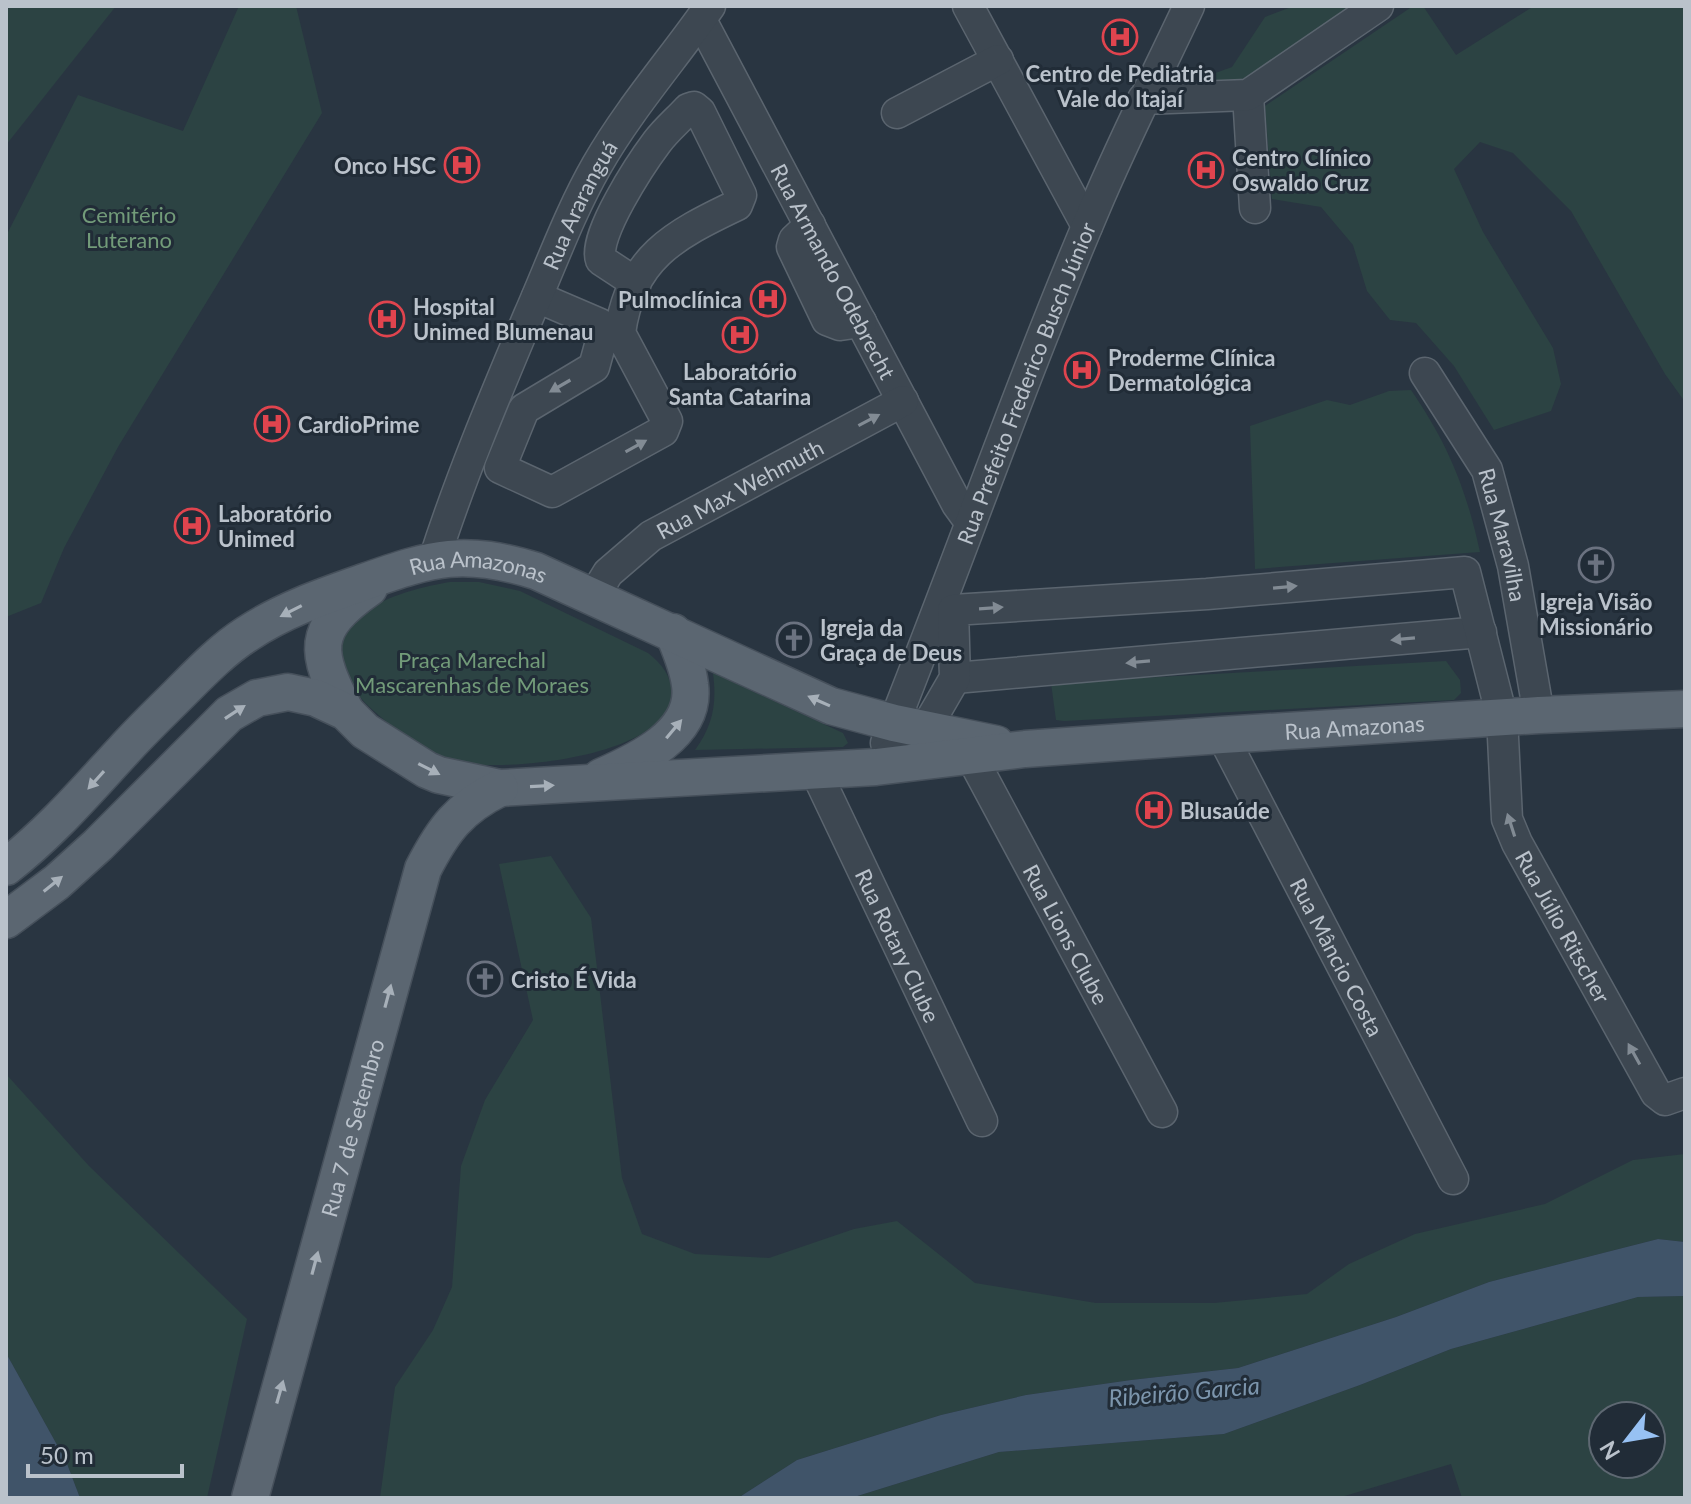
<svg xmlns="http://www.w3.org/2000/svg" width="1691" height="1504" font-family="Lato,sans-serif">
	<style>
		.green { fill: #2c4343; fill-rule: evenodd }
		.water { fill: #405469 }
		.lines { fill: none; stroke-linecap: round; stroke-linejoin: round }
		.minor-casing { stroke: #5b656f; stroke-width: 33 }
		.major-casing { stroke: #46505b; stroke-width: 39 }
		.minor { stroke: #3d4751; stroke-width: 30 }
		.major { stroke: #5b6671; stroke-width: 36 }
		.oneway { fill: #828b94 }
		.oneway2 { fill: #a7b0b9 }
		.labels { text-anchor: middle; dominant-baseline: central; stroke-width: 6; stroke-linejoin: round; paint-order: stroke }
		.poi-label { font-size: 22px; font-weight: bold; fill: #bac2cb; stroke: #212c37; text-anchor: start }
		.street-label { font-size: 22px; fill: #bac2cb; stroke: #212c37 }
		.park-label { font-size: 22px; fill: #729b79; stroke: #212c37 }
		.water-label { font-size: 24px; font-style: italic; fill: #7c95ac; stroke: #212c37 }
	</style>
	<rect width="100%" height="100%" fill="#293541"/>
	<!-- green -->
	<g class="green">
		<path d="M6,6H116L6,145Z"/>
		<path d="M239,6H296L322,113L118,447L64,548L41,603L6,617V236L78,95L183,131Z"/>
		<path d="M1294,6H1349L1250,79L1207,84V76L1232,67L1265,17Z"/>
		<path d="M1413,6H1423L1456,55L1534,6H1685V402L1665,374L1571,211L1513,153L1480,142L1454,169L1483,232L1553,348L1561,384L1551,411L1494,430L1454,366L1416,323L1390,320L1367,291L1353,245L1321,207L1272,199L1265,106Z"/>
		<path d="M1411,390C1448,444 1466,488 1480,552L1255,569L1250,426L1327,400L1350,405L1389,391Z"/>
		<path d="M450,582H479L520,591L648,653C663,665 674,679 671,699C660,757 510,771 463,763C430,758 399,733 375,712C356,696 337,670 341,645C348,604 415,588 450,582Z"/>
		<path d="M1446,661L1460,680L1461,693L1454,700L1064,721L1056,720L1051,683Z"/>
		<path d="M713,673L843,733L848,743L843,747L695,750C713,725 717,704 713,673Z"/>
		<path d="M551,856L591,918L622,1178L642,1234L695,1254L769,1258L854,1229L897,1221L975,1283L1096,1303H1214L1307,1294L1349,1264L1415,1234L1545,1204L1633,1160L1685,1154V1242L1658,1239L1489,1282L1396,1317L1238,1368L1131,1380L1026,1395L941,1415L797,1460L738,1498H380L395,1387L433,1330L452,1287L461,1166L485,1100L533,1020L499,864Z"/>
		<path d="M6,1074L89,1166L247,1319L207,1498H80L66,1461L6,1353Z"/>
		<path d="M1685,1296V1498H1462L1451,1464L1338,1498H851L999,1452L1224,1434L1360,1385L1451,1349L1638,1297ZM1603,1416H1651V1464H1603Z"/>
	</g>
	<!-- water -->
	<g class="water">
		<path d="M1658,1239L1685,1242V1296L1638,1297L1451,1349L1360,1385L1224,1434L999,1452L851,1498H738L797,1460L941,1415L1026,1395L1131,1380L1238,1368L1396,1317L1489,1282Z"/>
		<path d="M6,1353L66,1461L80,1498H6Z"/>
	</g>
	<g class="lines">
		<!-- minor casing -->
		<g class="minor-casing">
			<g id="minor">
				<path d="M968,6L1087,226"/>
				<path id="s1" d="M701,20L957,504L970,522"/>
				<path d="M1248,95L1255,208"/>
				<path d="M1143,99L1248,95L1378,6"/>
				<path d="M897,113L998,60"/>
				<path d="M810,225L794,240L792,247L827,320L840,325L861,322"/>
				<path d="M537,297L600,324L602,338L594,367L524,409L500,468L552,492L663,431L667,421L620,333C630,258 674,235 737,205L741,195L700,112L694,107L688,109C678,120 666,130 657,142C642,162 592,237 601,260L636,283"/>
				<path id="s2" d="M1425,373L1487,470L1513,566L1539,715"/>
				<path id="s3" d="M434,560C461,476 495,396 529,315C551,265 570,212 597,165C629,109 673,59 710,6"/>
				<path id="s4" d="M594,596L608,573L651,536L903,401"/>
				<path d="M955,678L1481,632"/>
				<path id="s5" d="M1222,735L1453,1179"/>
				<path id="s6" d="M886,743C957,566 1019,386 1094,210C1123,141 1157,74 1189,6"/>
				<path id="s7" d="M971,756L1162,1112"/>
				<path id="s8" d="M876,767L926,728L955,678L953,610L1207,594L1465,572L1502,717L1507,819L1517,843L1656,1093L1665,1100L1685,1093"/>
				<path id="s9" d="M815,770L982,1121"/>
			</g>
		</g>
		<!-- major casing -->
		<g class="major-casing">
			<g id="major">
				<path d="M346,712C315,652 309,630 369,588"/>
				<path d="M601,777C637,761 697,734 690,685C688,667 680,649 673,632"/>
				<path id="s10" d="M6,867C50,833 85,792 123,751C141,731 160,713 179,694C200,673 222,650 247,634C283,610 324,596 364,582C434,557 464,549 536,571L831,706L894,723L996,744"/>
				<path id="s11" d="M6,920L57,882L98,845L229,714L257,698L288,692L316,698L346,712L365,731L427,770L439,775L500,788L876,767L1025,749L1222,735L1539,715L1685,709"/>
				<path id="s12" d="M250,1498L423,869C443,830 459,808 500,788"/>
			</g>
		</g>
		<!-- minor -->
		<use href="#minor" class="minor"/>
		<!-- major -->
		<use href="#major" class="major"/>
	</g>
	<!-- one-way arrows -->
	<defs><path id="oneway-solid" d="M-6-.8H1V-3.2L6.5 0L1 3.2V.8H-6Z" transform="scale(2)"/></defs>
	<g class="oneway">
		<use href="#oneway-solid" transform="translate(560 386) rotate(150)"/>
		<use href="#oneway-solid" transform="translate(869 420) rotate(-28)"/>
		<use href="#oneway-solid" transform="translate(636 446) rotate(-29)"/>
		<use href="#oneway-solid" transform="translate(1285 587) rotate(-5)"/>
		<use href="#oneway-solid" transform="translate(991 608) rotate(-4)"/>
		<use href="#oneway-solid" transform="translate(1403 639) rotate(175)"/>
		<use href="#oneway-solid" transform="translate(1138 662) rotate(175)"/>
		<use href="#oneway-solid" transform="translate(1511 825) rotate(-108)"/>
		<use href="#oneway-solid" transform="translate(1634 1054) rotate(-119)"/>
	</g>
	<g class="oneway2">
		<use href="#oneway-solid" transform="translate(291 611) rotate(153)"/>
		<use href="#oneway-solid" transform="translate(819 701) rotate(-156)"/>
		<use href="#oneway-solid" transform="translate(235 712) rotate(-33)"/>
		<use href="#oneway-solid" transform="translate(674 729) rotate(-50)"/>
		<use href="#oneway-solid" transform="translate(429 769) rotate(27)"/>
		<use href="#oneway-solid" transform="translate(96 780) rotate(132)"/>
		<use href="#oneway-solid" transform="translate(542 786) rotate(-3)"/>
		<use href="#oneway-solid" transform="translate(53 884) rotate(-39)"/>
		<use href="#oneway-solid" transform="translate(388 996) rotate(-75)"/>
		<use href="#oneway-solid" transform="translate(315 1263) rotate(-75)"/>
		<use href="#oneway-solid" transform="translate(280 1392) rotate(-74)"/>
	</g>
	<!-- icons -->
	<defs>
		<g id="hospital-ring" transform="scale(1.8)"><circle r="9.5" fill="#212c37" stroke="#e0444e" stroke-width="1.5"/><path d="M-5-5h3v3.5h4V-5h3V5h-3V1.5h-4V5h-3Z" fill="#e0444e"/></g>
		<g id="church-ring" transform="scale(1.8)"><circle r="9.5" fill="#212c37" stroke="#6b7280" stroke-width="1.5"/><path d="M-1.2-6h2.4v3.5h3.3v2.4h-3.3V6h-2.4V-.1h-3.3v-2.4h3.3Z" fill="#6b7280"/></g>
	</defs>
	<g fill-rule="evenodd">
		<use href="#hospital-ring" x="1120" y="37"/>
		<use href="#hospital-ring" x="462" y="165"/>
		<use href="#hospital-ring" x="1206" y="170"/>
		<use href="#hospital-ring" x="768" y="299"/>
		<use href="#hospital-ring" x="387" y="319"/>
		<use href="#hospital-ring" x="740" y="335"/>
		<use href="#hospital-ring" x="1082" y="370"/>
		<use href="#hospital-ring" x="272" y="424"/>
		<use href="#hospital-ring" x="192" y="526"/>
		<use href="#church-ring" x="1596" y="565"/>
		<use href="#church-ring" x="794" y="640"/>
		<use href="#hospital-ring" x="1154" y="810"/>
		<use href="#church-ring" x="485" y="979"/>
	</g>
	<g class="labels">
		<!-- poi labels -->
		<g class="poi-label">
			<text x="1120" y="73" text-anchor="middle">Centro de Pediatria<tspan x="1120" dy="25">Vale do Itajaí</tspan></text>
			<text x="1232" y="157">Centro Clínico<tspan x="1232" dy="25">Oswaldo Cruz</tspan></text>
			<text x="436" y="165" text-anchor="end">Onco HSC</text>
			<text x="742" y="299" text-anchor="end">Pulmoclínica</text>
			<text x="413" y="306">Hospital<tspan x="413" dy="25">Unimed Blumenau</tspan></text>
			<text x="1108" y="357">Proderme Clínica<tspan x="1108" dy="25">Dermatológica</tspan></text>
			<text x="740" y="371" text-anchor="middle">Laboratório<tspan x="740" dy="25">Santa Catarina</tspan></text>
			<text x="298" y="424">CardioPrime</text>
			<text x="218" y="513">Laboratório<tspan x="218" dy="25">Unimed</tspan></text>
			<text x="1596" y="601" text-anchor="middle">Igreja Visão<tspan x="1596" dy="25">Missionário</tspan></text>
			<text x="820" y="627">Igreja da<tspan x="820" dy="25">Graça de Deus</tspan></text>
			<text x="1180" y="810">Blusaúde</text>
			<text x="511" y="979">Cristo É Vida</text>
		</g>
		<!-- street labels -->
		<g class="street-label">
			<text stroke="none"><textPath href="#s3" startOffset="384">Rua Araranguá</textPath></text>
			<text stroke="none"><textPath href="#s1" startOffset="284">Rua Armando Odebrecht</textPath></text>
			<text stroke="none"><textPath href="#s6" startOffset="386">Rua Prefeito Frederico Busch Júnior</textPath></text>
			<text stroke="none"><textPath href="#s4" startOffset="184">Rua Max Wehmuth</textPath></text>
			<text stroke="none"><textPath href="#s2" startOffset="182">Rua Maravilha</textPath></text>
			<text stroke="none"><textPath href="#s10" startOffset="582">Rua Amazonas</textPath></text>
			<text stroke="none"><textPath href="#s11" startOffset="1462">Rua Amazonas</textPath></text>
			<text stroke="none"><textPath href="#s8" startOffset="1076">Rua Júlio Ritscher</textPath></text>
			<text stroke="none"><textPath href="#s7" startOffset="202">Rua Lions Clube</textPath></text>
			<text stroke="none"><textPath href="#s9" startOffset="194">Rua Rotary Clube</textPath></text>
			<text stroke="none"><textPath href="#s5" startOffset="250">Rua Mâncio Costa</textPath></text>
			<text stroke="none"><textPath href="#s12" startOffset="384">Rua 7 de Setembro</textPath></text>
		</g>
		<!-- park labels -->
		<g class="park-label">
			<text x="129" y="214">Cemitério<tspan x="129" dy="25">Luterano</tspan></text>
			<text x="472" y="659">Praça Marechal<tspan x="472" dy="25">Mascarenhas de Moraes</tspan></text>
		</g>
		<!-- water labels -->
		<g class="water-label">
			<text transform="translate(1184 1391) rotate(-5)">Ribeirão Garcia</text>
		</g>
	</g>
	<!-- border -->
	<rect width="1691" height="1504" fill="none" stroke="#bac2cb" stroke-width="16"/>
	<!-- north arrow -->
	<g transform="translate(1627 1440) rotate(239)"><circle r="38" fill="#212c37" stroke="#5e6872" stroke-width="2"/>
	<path d="M0-6L14 30L0 20L-14 30Z" fill="#97c1f3"/>
	<text y="-12" font-size="22" font-weight="bold" text-anchor="middle" fill="#bac2cb">N</text>
	</g>
	<!-- scale -->
	<path d="M28 1464v12h154v-12" fill="none" stroke="#bac2cb" stroke-width="4"/>
	<text x="40" y="1464" font-size="24" fill="#bac2cb" stroke="#212c37" stroke-width="6" paint-order="stroke">50 m</text>
</svg>
